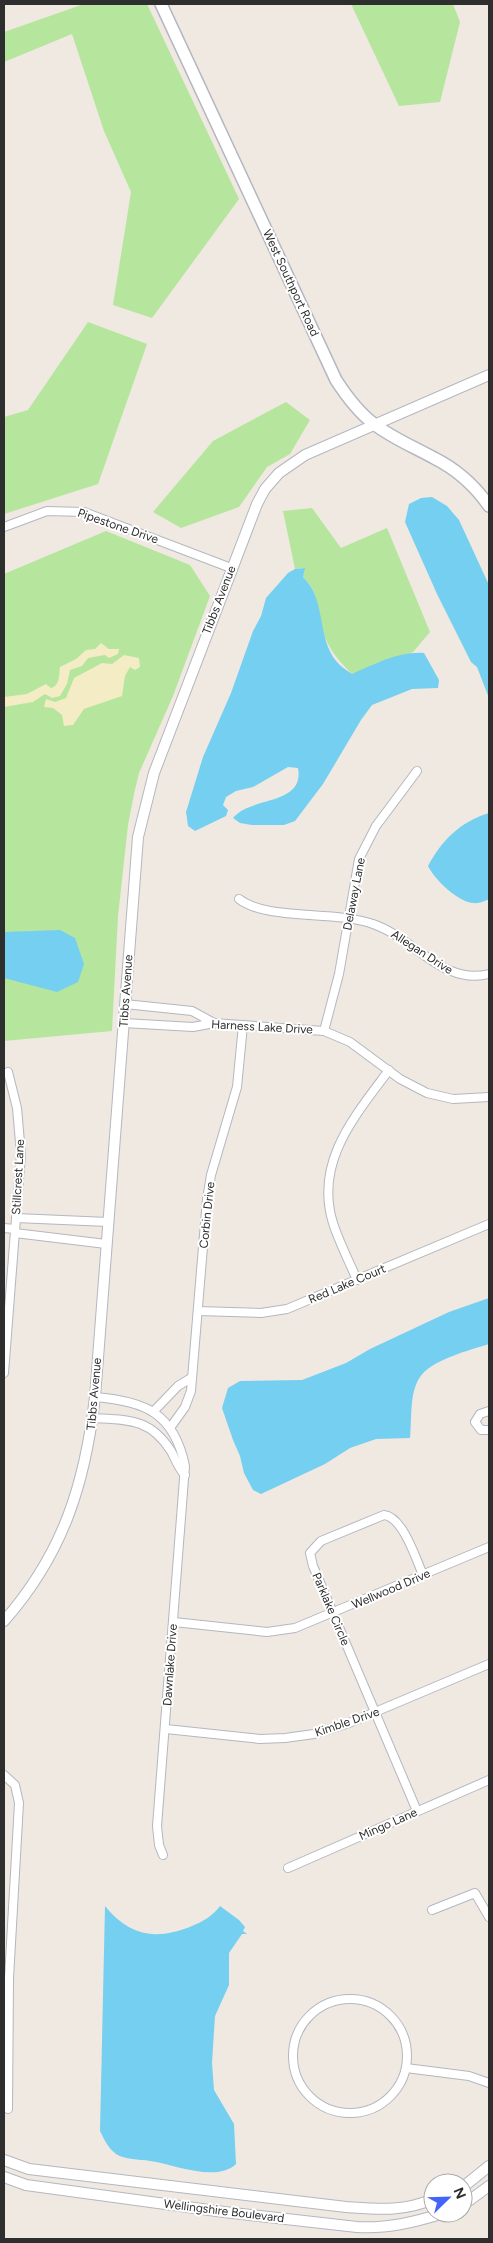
<svg xmlns="http://www.w3.org/2000/svg" width="493" height="2243" font-family="Figtree,sans-serif">
	<style>
		.green { fill: #b6e59e }
		.sand { fill: #f3ecc5 }
		.water { fill: #75cff0 }
		.lines { fill: none; stroke-linecap: round; stroke-linejoin: round }
		.minor-casing { stroke: #b4b7c1; stroke-width: 10 }
		.tertiary-casing { stroke: #b4b7c1; stroke-width: 12 }
		.secondary-casing { stroke: #b4b7c1; stroke-width: 14 }
		.minor { stroke: #fff; stroke-width: 8 }
		.tertiary { stroke: #fff; stroke-width: 10 }
		.secondary { stroke: #fff; stroke-width: 11 }
		.labels { text-anchor: middle; dominant-baseline: central; stroke-width: 4; stroke-linejoin: round; paint-order: stroke }
		.street-label { font-size: 12px; fill: #2e2e2e; stroke: #fff }
	</style>
	<rect width="100%" height="100%" fill="#efe9e1"/>
	<!-- green -->
	<g class="green">
		<path d="M84,4H147L239,199L152,318L113,305L131,192L104,131L72,34L4,62V32Z"/>
		<path d="M351,4H453L460,22L440,102L399,106Z"/>
		<path d="M88,322L147,344L98,484L4,514V417L28,410Z"/>
		<path d="M286,402L310,420L290,454L267,467L239,507L181,528L153,512L213,441Z"/>
		<path d="M312,508L341,548L387,528L430,632L413,652L352,674C339,661 329,650 323,632C317,612 319,592 303,577L304,568L295,569L283,511Z"/>
		<path d="M106,531L190,565L210,596L173,696L139,773L134,794L128,825L118,916L112,1031L4,1041V574Z"/>
	</g>
	<!-- sand -->
	<g class="sand">
		<path d="M101,643L109,649H119L118,654L109,658L105,655L88,658L82,666L70,670L67,684L60,696L52,698L45,694L33,702L4,707V697L27,694L46,684L51,688C60,686 59,674 60,667L76,659L86,650L95,649Z"/>
		<path d="M124,655L139,658L140,667L135,670L130,667L125,676L122,696L84,709L73,725L64,726L62,715L53,708L44,707L46,699L55,702L66,698L74,678L102,663L112,664Z"/>
	</g>
	<!-- water -->
	<g class="water">
		<path d="M432,497L447,506L459,520L489,585V698L477,667L471,662L437,594L405,522L409,504L421,498Z"/>
		<path d="M305,568L303,577C327,600 316,637 337,662C341,667 348,671 352,674C375,664 399,651 424,653L439,680L438,688L412,689L372,705L361,720L323,784L295,821L284,825H252L240,823L233,818C250,796 305,806 298,768L288,767L253,787L236,791L226,797L223,805L228,810L226,816L195,831L188,826L186,812L203,757L231,693L253,631L261,616L266,598L288,573L295,569Z"/>
		<path d="M489,813V899C485,901 478,904 474,903C459,903 434,879 428,866C442,840 460,822 489,813Z"/>
		<path d="M60,930L75,938L84,964L78,982L57,992L4,978V932Z"/>
		<path d="M489,1298V1344C470,1350 431,1360 420,1377C409,1393 412,1420 410,1438L376,1439L350,1448L325,1464L261,1494L253,1490L244,1473L240,1456L233,1440L222,1408L228,1388L240,1381L302,1380L346,1363L370,1349L449,1312Z"/>
		<path d="M105,1906C129,1936 156,1941 192,1926C202,1922 214,1915 220,1906L239,1920L245,1927L243,1931L247,1934H242L229,1953V1985L215,2016L212,2063L214,2090L234,2124L236,2164C216,2183 173,2164 150,2161C139,2159 125,2160 116,2154C108,2148 104,2139 100,2131Z"/>
	</g>
	<g class="lines">
		<!-- minor casing -->
		<g class="minor-casing">
			<g id="minor">
				<path d="M4,527L47,511L84,512L231,568"/>
				<path d="M239,899C268,921 334,910 373,924C414,938 443,986 489,974"/>
				<path d="M125,1004L192,1011L214,1023"/>
				<path d="M124,1023L193,1027L214,1023L324,1031L350,1042L400,1079L427,1093L453,1099L489,1097"/>
				<path d="M324,1031L339,974L359,859L376,826L417,771"/>
				<path d="M16,1218L108,1222"/>
				<path d="M4,1228L15,1229"/>
				<path d="M15,1233L106,1244"/>
				<path d="M357,1280C349,1261 339,1242 333,1223C314,1162 355,1116 389,1070"/>
				<path d="M198,1311L261,1313L287,1309L489,1224"/>
				<path d="M4,1373L21,1154L17,1108L8,1072"/>
				<path d="M95,1397C145,1401 174,1413 185,1466L157,1826L159,1845L163,1855"/>
				<path d="M489,1411L480,1414L475,1422L481,1430H489"/>
				<path d="M153,1412L178,1386L191,1378"/>
				<path d="M93,1418C128,1420 150,1418 171,1451C176,1460 178,1468 185,1475"/>
				<path d="M170,1428L185,1407L191,1391L207,1199L211,1175L237,1087L243,1025"/>
				<path d="M174,1622L267,1632L295,1628L489,1547"/>
				<path d="M166,1729L260,1739L285,1738L314,1734L349,1723L489,1664"/>
				<path d="M4,1775L15,1785L19,1803L9,1978L8,2109"/>
				<path d="M417,1811L313,1566L310,1553L321,1541L384,1515C403,1517 416,1559 423,1575"/>
				<path d="M288,1868L489,1780"/>
				<path d="M432,1910L475,1893L489,1917"/>
				<circle cx="350" cy="2056" r="57"/>
				<path d="M406,2068L469,2076L489,2083"/>
			</g>
		</g>
		<!-- tertiary casing -->
		<g class="tertiary-casing">
			<g id="tertiary">
				<path d="M4,1621C63,1554 85,1484 95,1397L138,837L154,773L257,504L265,489L279,473L305,455L489,375"/>
				<path d="M4,2160L29,2169L346,2207C377,2209 404,2212 433,2199"/>
				<path d="M4,2177L26,2185L224,2212L357,2227C387,2229 415,2222 444,2213"/>
				<path d="M463,2187L489,2166"/>
				<path d="M463,2205L489,2186"/>
			</g>
		</g>
		<!-- secondary casing -->
		<g class="secondary-casing">
			<path id="secondary" d="M161,4L336,380C347,397 358,412 374,424C392,438 414,447 434,458C456,469 475,486 489,506"/>
		</g>
		<!-- minor -->
		<use href="#minor" class="minor"/>
		<!-- tertiary -->
		<use href="#tertiary" class="tertiary"/>
		<!-- secondary -->
		<use href="#secondary" class="secondary"/>
	</g>
	<g class="labels">
		<!-- street labels -->
		<g class="street-label">
			<text transform="translate(291 283) rotate(65)">West Southport Road</text>
			<text transform="translate(118 526) rotate(19)">Pipestone Drive</text>
			<text transform="translate(219 600) rotate(-69)">Tibbs Avenue</text>
			<text transform="translate(354 894) rotate(-79)">Delaway Lane</text>
			<text transform="translate(422 952) rotate(33)">Allegan Drive</text>
			<text transform="translate(126 991) rotate(-86)">Tibbs Avenue</text>
			<text transform="translate(262 1027) rotate(3)">Harness Lake Drive</text>
			<text transform="translate(18 1177) rotate(-87)">Stillcrest Lane</text>
			<text transform="translate(207 1215) rotate(-84)">Corbin Drive</text>
			<text transform="translate(347 1284) rotate(-23)">Red Lake Court</text>
			<text transform="translate(94 1394) rotate(-85)">Tibbs Avenue</text>
			<text transform="translate(391 1589) rotate(-23)">Wellwood Drive</text>
			<text transform="translate(331 1609) rotate(67)">Parklake Circle</text>
			<text transform="translate(170 1665) rotate(-86)">Dawnlake Drive</text>
			<text transform="translate(347 1722) rotate(-19)">Kimble Drive</text>
			<text transform="translate(388 1824) rotate(-24)">Mingo Lane</text>
			<text transform="translate(224 2211) rotate(7)">Wellingshire Boulevard</text>
		</g>
	</g>
	<!-- border -->
	<rect width="493" height="2243" fill="none" stroke="#2e2e2e" stroke-width="10"/>
	<!-- north arrow -->
	<g transform="translate(448 2198) rotate(67)"><circle r="24" fill="#ffffff" stroke="#ababab"/>
	<path d="M0-4L9 19L0 12L-9 19Z" fill="#4264fb"/>
	<text y="-8" font-size="14" font-weight="bold" text-anchor="middle" fill="#2e2e2e">N</text>
	</g>
</svg>
